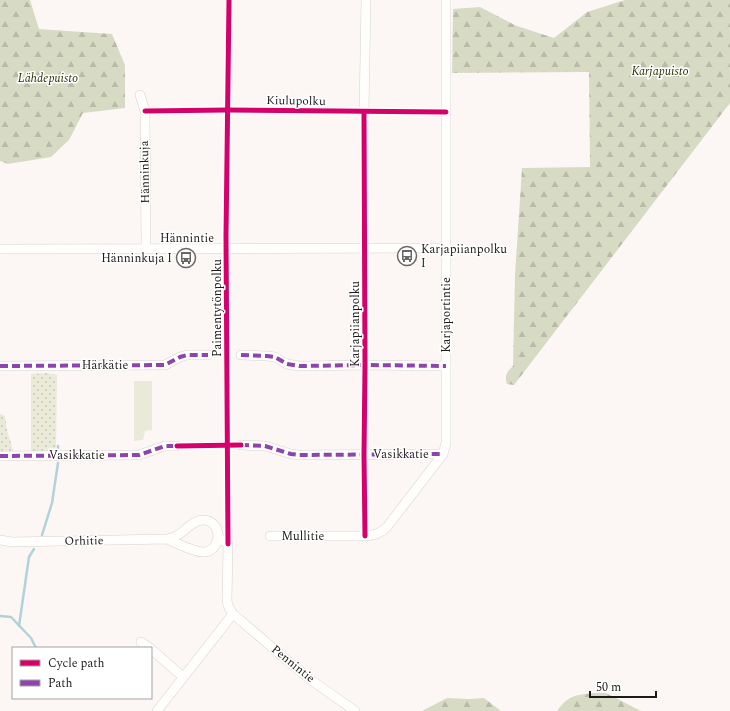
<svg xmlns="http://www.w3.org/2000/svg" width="730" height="711" font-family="Spectral,serif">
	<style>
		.grass { fill: url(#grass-dots) }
		.forest { fill: url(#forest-firs) }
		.park { fill: #e9ebd8 }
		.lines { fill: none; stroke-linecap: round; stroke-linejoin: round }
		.stream { stroke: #b1d3d7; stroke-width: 2.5 }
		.minor-casing { stroke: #d6d3d0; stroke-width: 10 }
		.minor { stroke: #fffefd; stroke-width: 9 }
		.quiet { stroke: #8e44ad; stroke-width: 4; stroke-dasharray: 8 4; stroke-linecap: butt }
		.cycleway-casing { stroke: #fff; stroke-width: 8 }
		.cycleway { stroke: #d6006c; stroke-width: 5 }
		.labels { text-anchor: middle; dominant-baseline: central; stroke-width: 3; stroke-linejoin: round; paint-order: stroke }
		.park-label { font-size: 12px; font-style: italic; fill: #2a3102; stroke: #fff }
		.street-label { font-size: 12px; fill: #1d1a18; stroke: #fff }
		.poi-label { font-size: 12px; fill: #1d1a18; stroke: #fff; text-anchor: start }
	</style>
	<defs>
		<pattern id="grass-dots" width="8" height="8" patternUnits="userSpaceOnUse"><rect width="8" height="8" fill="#e9ebd8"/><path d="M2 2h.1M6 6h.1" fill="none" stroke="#c7c9b9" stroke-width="1.8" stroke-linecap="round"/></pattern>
		<pattern id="forest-firs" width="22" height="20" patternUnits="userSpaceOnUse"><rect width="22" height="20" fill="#d8dbc4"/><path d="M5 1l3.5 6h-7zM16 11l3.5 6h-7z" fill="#b9bba8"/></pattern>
	</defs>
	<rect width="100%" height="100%" fill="#fcf7f4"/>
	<!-- grass -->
	<g class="grass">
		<path d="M46,373L57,375L56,453H31V374Z"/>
		<path d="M0,414L5,416L7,430L14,453H0Z"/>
	</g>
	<!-- forest -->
	<g class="forest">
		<path d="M0,0H30L39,29L112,34L125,65V108L83,113L69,140L51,157L8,164L0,161Z"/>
		<path d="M625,0H730V103L514,385L507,384C504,375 507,372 513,366L515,275L522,168L590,167L589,72L452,73L453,9L480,7L517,26L554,38L587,12Z"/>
		<path d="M595,693H606L641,711H557C569,694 577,695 595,693Z"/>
		<path d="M447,698L470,699L484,698L501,711H422Z"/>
	</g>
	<!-- park -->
	<path class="park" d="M134,381H152V430L145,431L143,440L134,441Z"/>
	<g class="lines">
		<!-- stream -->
		<g class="stream">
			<path d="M58,446V448"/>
			<path d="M42,535L52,503L58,463"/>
			<path d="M0,616L11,617L31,638L36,648"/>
			<path d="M19,626L29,557L34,549"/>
		</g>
		<!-- minor casing -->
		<g class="minor-casing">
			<g id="minor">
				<path d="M140,95L145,111L146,248"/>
				<path d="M364,112L366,0"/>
				<path d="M0,249L445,248"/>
				<path d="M241,355L267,356L275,357L287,364L299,366L365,365L446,366"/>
				<path d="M0,366L165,365L180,357L187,355H208"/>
				<path d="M241,445L265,446L291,454L299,455L443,454"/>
				<path d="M0,456L139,455L165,446H177"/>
				<path d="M270,536H365C374,535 380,534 387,527L443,454L446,443V0"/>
				<path d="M219,538L228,544L227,601L229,608L233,614L288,661L311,680L355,711"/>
				<path d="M0,540L12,542L167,539C170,538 174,538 176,536C185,532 192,520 203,520C223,520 223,552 203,552C194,552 176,543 167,539"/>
				<path d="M141,642L150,648"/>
				<path d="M151,649L183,677"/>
				<path d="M157,711L233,614"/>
			</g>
		</g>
		<!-- minor -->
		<use href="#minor" class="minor"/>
		<!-- quiet -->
		<g class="quiet">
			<path d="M241,355L267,356L275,357L287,364L299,366L365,365L446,366"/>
			<path d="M0,366L165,365L180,357L187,355H208"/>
			<path d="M241,445L265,446L291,454L299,455L443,454"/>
			<path d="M0,456L139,455L165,446H177"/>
		</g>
		<!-- cycleway casing -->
		<g class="cycleway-casing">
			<g id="cycleway">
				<path d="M145,111L227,110L446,112"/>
				<path d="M364,112L365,365L364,455L365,536"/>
				<path d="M177,446L241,445"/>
				<path d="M228,544L226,236L229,0"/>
			</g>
		</g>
		<!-- cycleway -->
		<use href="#cycleway" class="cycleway"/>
	</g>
	<!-- icons -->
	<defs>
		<g id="bus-ring" transform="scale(1)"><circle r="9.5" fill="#fff" stroke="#6b6765" stroke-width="1.5"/><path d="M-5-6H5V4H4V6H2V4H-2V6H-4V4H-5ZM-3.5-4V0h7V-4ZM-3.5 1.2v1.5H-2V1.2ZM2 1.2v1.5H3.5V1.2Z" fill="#6b6765"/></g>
	</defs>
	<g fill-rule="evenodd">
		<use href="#bus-ring" x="407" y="256"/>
		<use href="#bus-ring" x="186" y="258"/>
	</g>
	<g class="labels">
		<!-- park labels -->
		<g class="park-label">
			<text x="660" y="71">Karjapuisto</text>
			<text x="48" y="78">Lähdepuisto</text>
		</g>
		<!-- street labels -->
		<g class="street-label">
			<text transform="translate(296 101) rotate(1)">Kiulupolku</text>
			<text transform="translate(145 172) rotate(-91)">Hänninkuja</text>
			<text x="187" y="238">Hännintie</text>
			<text transform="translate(217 308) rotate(-90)">Paimentytönpolku</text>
			<text transform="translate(446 315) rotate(-90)">Karjaportintie</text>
			<text transform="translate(355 324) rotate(-90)">Karjapiianpolku</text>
			<text x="105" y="365">Härkätie</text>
			<text x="401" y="454">Vasikkatie</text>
			<text x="77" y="455">Vasikkatie</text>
			<text x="303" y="536">Mullitie</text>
			<text transform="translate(84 541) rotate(-1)">Orhitie</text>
			<text transform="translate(293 664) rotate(39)">Pennintie</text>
		</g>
		<!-- poi labels -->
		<g class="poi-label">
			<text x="421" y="249">Karjapiianpolku<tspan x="421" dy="14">I</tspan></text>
			<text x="172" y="258" text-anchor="end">Hänninkuja I</text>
		</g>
	</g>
	<!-- legend -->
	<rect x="12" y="647" width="140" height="52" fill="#ffffff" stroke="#a5a3a3"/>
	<rect x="20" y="660" width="20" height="6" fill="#d6006c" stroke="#a5a3a3"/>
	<text x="48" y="667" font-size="12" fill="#1d1a18">Cycle path</text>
	<rect x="20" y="680" width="20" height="6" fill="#8e44ad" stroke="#a5a3a3"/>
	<text x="48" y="687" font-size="12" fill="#1d1a18">Path</text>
	<!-- scale -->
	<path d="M590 691v6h66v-6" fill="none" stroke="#1d1a18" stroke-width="2"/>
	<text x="596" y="691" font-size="12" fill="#1d1a18" stroke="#ffffff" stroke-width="3" paint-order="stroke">50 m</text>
</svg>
